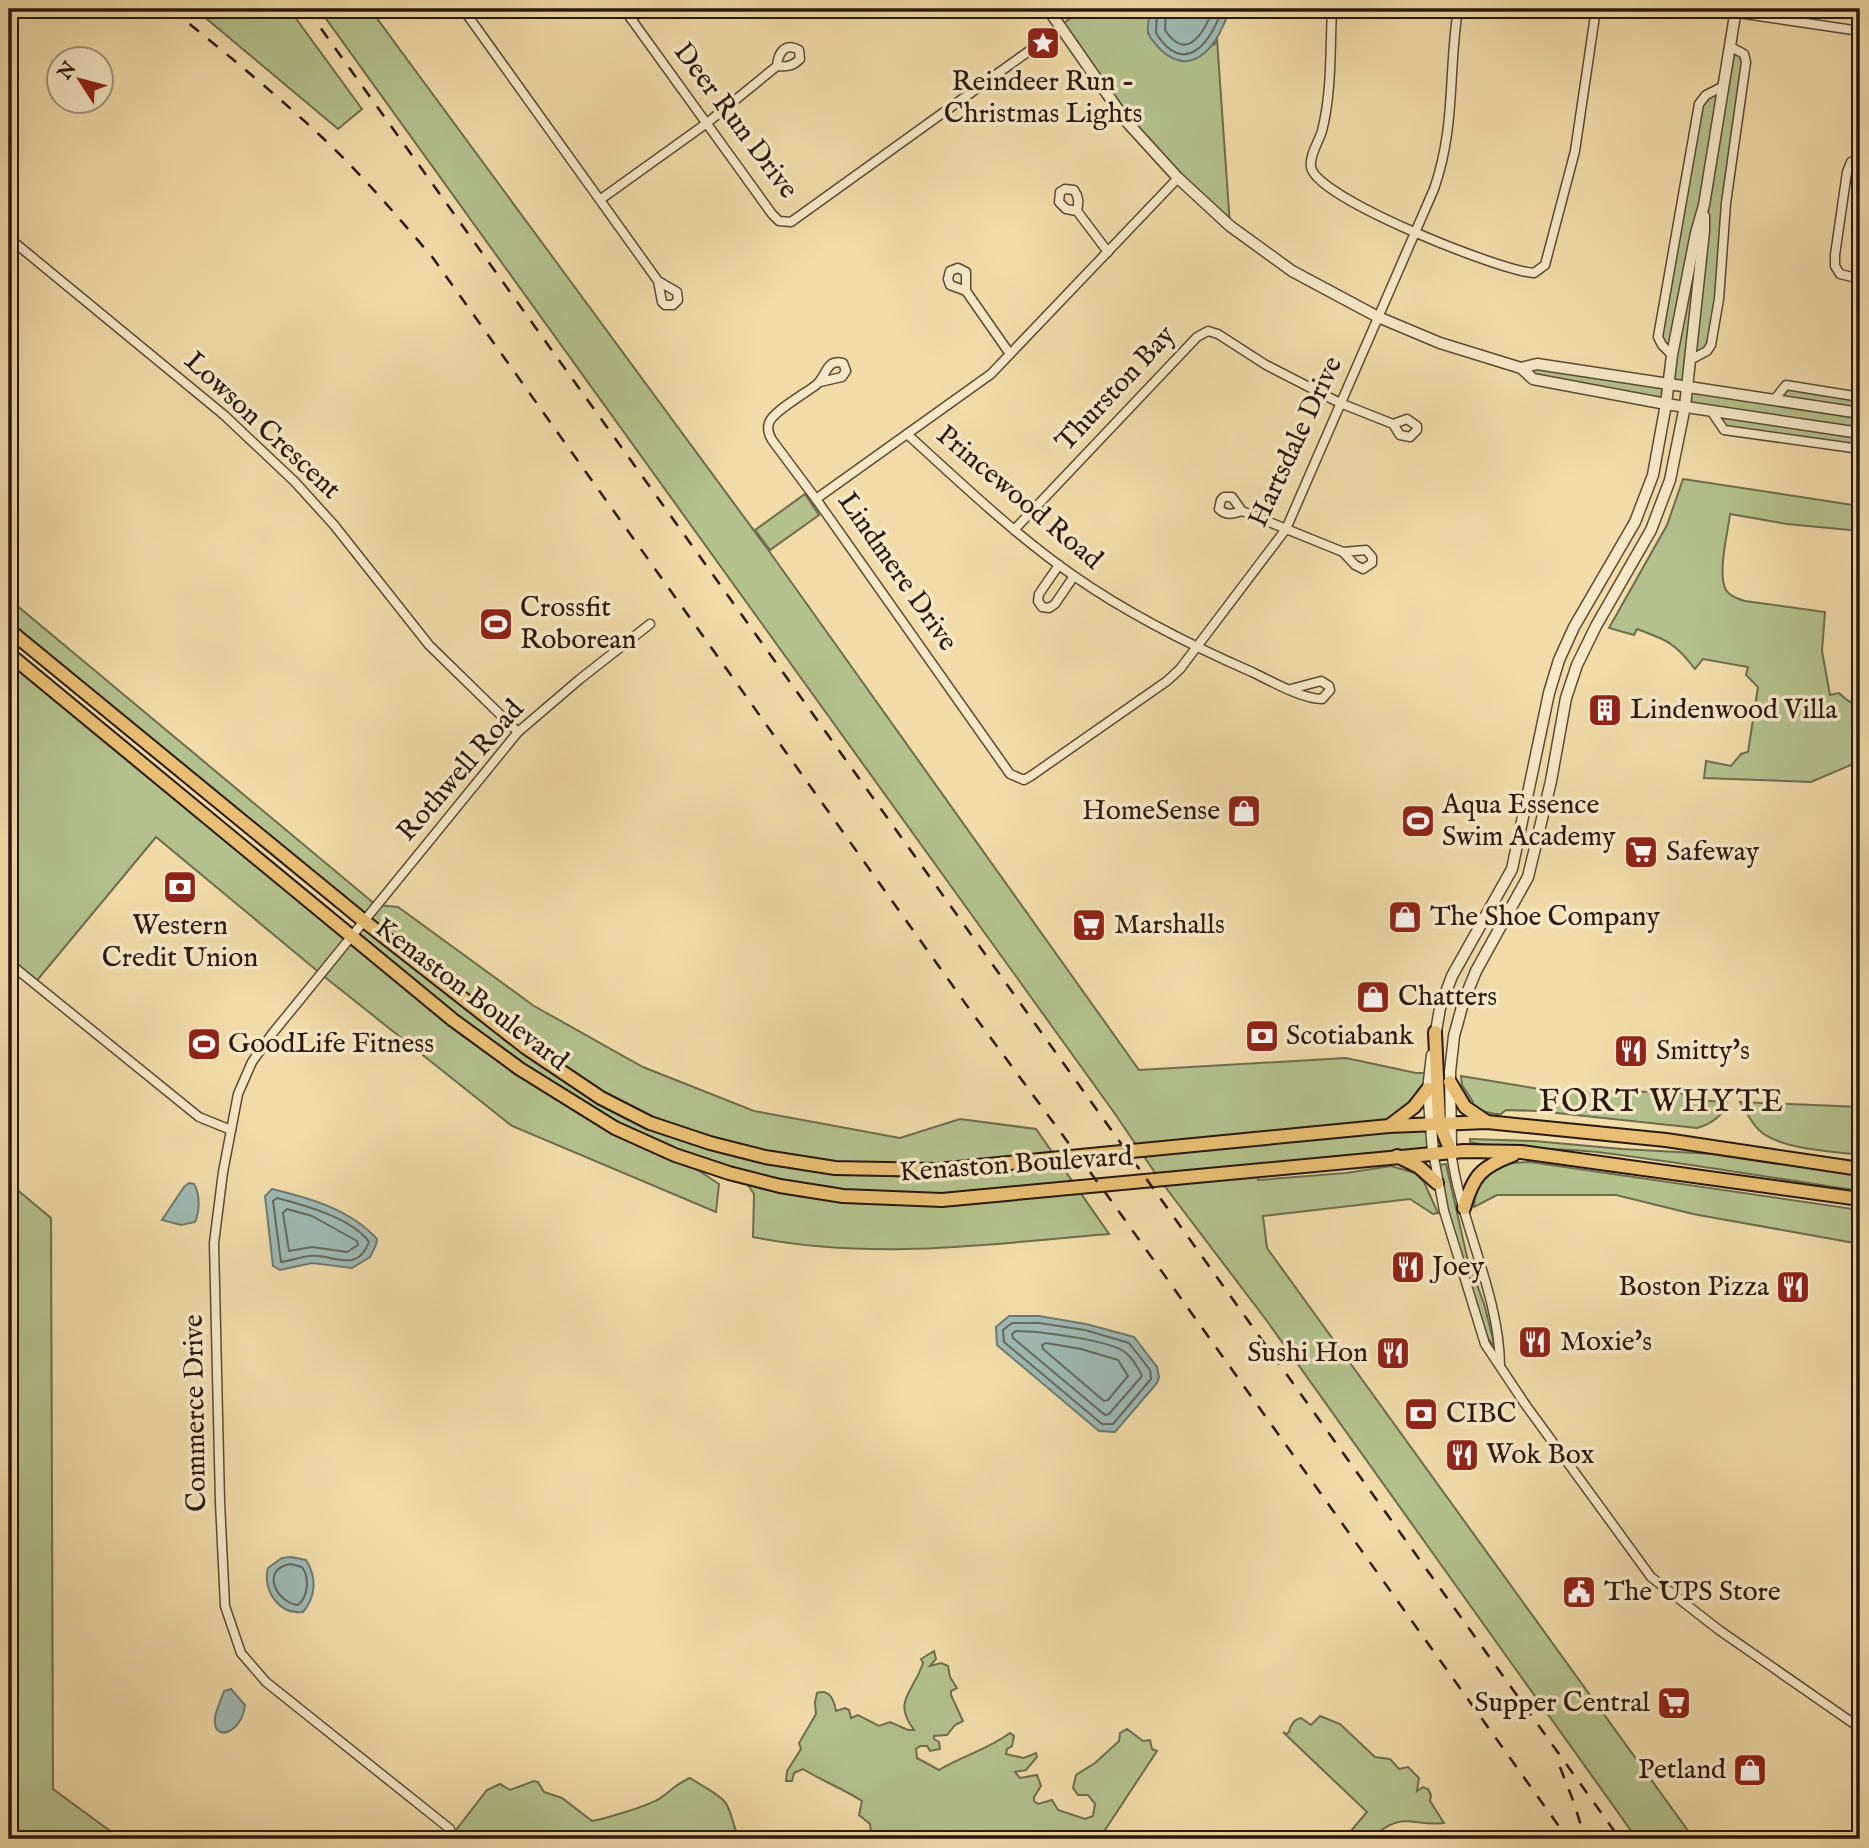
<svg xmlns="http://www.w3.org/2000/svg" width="1869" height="1848" font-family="'IM FELL English',serif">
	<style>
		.green { fill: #b3c18d; stroke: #6e6c4e; stroke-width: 2 }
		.water { fill: #9eb9b3; stroke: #6f7971; stroke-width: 2 }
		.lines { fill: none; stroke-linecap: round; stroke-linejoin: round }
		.shore { stroke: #646860; stroke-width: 2 }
		.minor-casing { stroke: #5b4935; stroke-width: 11 }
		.tertiary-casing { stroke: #5b4935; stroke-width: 13 }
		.primary-casing { stroke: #29180e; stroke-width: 16 }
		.minor { stroke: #f5e8c7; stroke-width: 8 }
		.tertiary { stroke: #f5e8c7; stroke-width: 10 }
		.primary { stroke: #e8be74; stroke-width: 12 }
		.rail { stroke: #29180e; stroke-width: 2.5; stroke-dasharray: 12 12; stroke-linecap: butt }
		.labels { text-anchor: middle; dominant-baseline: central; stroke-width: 7; stroke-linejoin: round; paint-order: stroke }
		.poi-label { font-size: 28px; fill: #29180e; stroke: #f5e8c7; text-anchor: start }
		.street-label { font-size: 28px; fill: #29180e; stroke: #f5e8c7 }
		.quarter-label { font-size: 32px; letter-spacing: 2px; fill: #29180e; stroke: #f5e8c7 }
	</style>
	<rect width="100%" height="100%" fill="#f0dba9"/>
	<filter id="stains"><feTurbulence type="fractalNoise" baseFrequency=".00286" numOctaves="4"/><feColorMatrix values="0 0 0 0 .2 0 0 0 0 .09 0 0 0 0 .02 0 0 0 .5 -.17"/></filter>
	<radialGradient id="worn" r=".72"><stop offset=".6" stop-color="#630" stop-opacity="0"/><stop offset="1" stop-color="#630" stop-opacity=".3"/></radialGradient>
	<!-- green -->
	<g class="green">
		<path d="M195,9H289L362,109L338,129Z"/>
		<path d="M319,9H370L769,551L1139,1070L1346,1058L1416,1073H1430L1428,1089L1391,1126L1431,1124L1433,1152L1257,1171L1258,1180L1346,1173L1391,1166L1415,1173L1424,1182L1438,1213L1433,1214L1410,1199L1263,1216L1267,1248L1694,1839H1637L1267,1321L1160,1180L1113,1111Z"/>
		<path d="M1083,9H1150L1148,33L1214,45L1217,39L1230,226L1126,121L1060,26Z"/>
		<path d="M1731,47L1744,54L1711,345L1690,360L1687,386L1774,400L1786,385L1860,397V449L1724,430L1711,411L1685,406L1686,387L1668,384L1666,404L1533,379L1521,368L1537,364L1668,383L1672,355L1658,337L1699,104L1724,86Z"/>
		<path d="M1683,479L1860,506V531L1787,524L1730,514C1728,532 1717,574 1726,590C1730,597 1739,599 1745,601L1825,612L1822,651L1830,695L1839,693C1846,699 1851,705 1860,703V761L1811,782L1704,778L1706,761L1731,766L1741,754L1748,752L1758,687L1746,675L1748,667L1703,659L1695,669C1675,643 1667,640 1637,629L1634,635L1609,628L1667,525Z"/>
		<path d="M805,494L819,515L770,550L755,530Z"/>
		<path d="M9,599L376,905L398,907L534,1006L643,1067L754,1111L900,1138L960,1119L1036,1129L1109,1234C991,1244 871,1261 753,1237L754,1194L742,1176L678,1157L719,1184L716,1212L512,1126L321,974L156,837L34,984L9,963V654L352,935L363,921L9,626Z"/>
		<path d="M1461,1076L1551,1091L1679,1092L1692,1100L1727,1102C1723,1116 1711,1124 1697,1128L1538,1111L1506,1110L1501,1114H1495L1478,1110L1471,1105L1473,1102L1462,1085Z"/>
		<path d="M1740,1102L1860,1107V1155C1832,1151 1780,1150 1759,1130C1751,1122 1746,1111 1740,1102Z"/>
		<path d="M1470,1139L1534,1141L1622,1149L1715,1154L1860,1175V1191C1773,1178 1685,1163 1597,1152C1555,1147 1511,1151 1470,1142Z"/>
		<path d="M1530,1162L1860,1210V1244L1693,1214L1616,1195H1497L1474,1207L1475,1191L1482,1174L1509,1163Z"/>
		<path d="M1446,1164L1467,1257L1484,1304L1495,1347C1472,1326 1450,1216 1441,1182L1440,1165Z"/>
		<path d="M9,1183L51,1218L53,1789L121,1839H9Z"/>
		<path d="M934,1651L936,1659L930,1666L941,1663L948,1666L950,1677L957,1688L951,1691V1695L963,1721L955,1725L947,1735L934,1736V1739L939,1742L940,1749L930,1751L927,1746H920L916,1749L917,1758L939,1770C962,1756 987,1750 1010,1733L1014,1736L1012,1746L1007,1749L1006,1754L1024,1758L1036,1753L1037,1757L1026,1770L1015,1772L1020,1778L1037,1775L1041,1786L1034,1797V1801L1038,1804L1052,1800L1058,1810L1085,1819L1093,1816L1095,1804L1088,1795H1078L1073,1788L1076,1775L1095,1763L1119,1741L1120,1733L1127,1729L1143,1741L1150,1740L1152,1749L1157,1751L1099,1839H880L871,1832L870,1824L859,1815L862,1801C842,1788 822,1781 803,1769L794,1773L792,1781H786L787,1771L801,1749L799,1743L816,1714L815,1702L817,1693C830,1688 834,1701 836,1711L845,1708L849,1710L851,1718L858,1715L879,1726L890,1722L908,1730H914C892,1701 913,1693 923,1663L921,1659Z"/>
		<path d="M1320,1716L1340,1724L1375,1757L1390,1759L1399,1769L1408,1767L1419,1778L1417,1791L1423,1787L1428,1789L1431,1795L1430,1801L1444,1823C1415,1827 1407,1812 1380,1831L1378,1838L1383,1839H1344L1367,1812L1283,1732L1286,1734L1289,1732C1290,1726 1294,1719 1301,1718L1311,1725Z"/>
		<path d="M690,1778C700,1785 716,1792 724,1801C733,1811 732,1828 740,1839H449L487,1790L500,1784L510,1790L534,1781L538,1782L544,1792L562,1798L592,1821C604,1819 647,1806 657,1800C670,1793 673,1785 690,1778Z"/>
	</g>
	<!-- water -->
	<g class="water">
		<path d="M1150,9H1229C1221,40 1195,81 1161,50C1156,45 1149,38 1148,32C1147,25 1150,16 1150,9Z"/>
		<path d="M189,1183L194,1184C200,1194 200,1211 195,1222L181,1225L162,1220L184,1187Z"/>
		<path d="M272,1189C309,1198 350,1209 377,1239L376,1245L370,1257L352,1268L312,1263L280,1270L273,1266L265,1196Z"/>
		<path d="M1009,1316H1039L1086,1324L1134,1337L1157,1367L1159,1377L1157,1383L1115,1432L1099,1431L997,1345L996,1327Z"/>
		<path d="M291,1557L306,1560C317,1577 316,1597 303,1612C279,1615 262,1590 268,1568L282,1558Z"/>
		<path d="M231,1689L245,1705C242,1734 212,1743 215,1718C216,1710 221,1700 224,1691Z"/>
	</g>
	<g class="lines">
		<!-- shore -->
		<g class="shore">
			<path d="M1157,9L1156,33C1184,78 1211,43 1222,9"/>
			<path d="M1166,9L1165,30C1187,64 1205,31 1213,9"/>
			<path d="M277,1198C304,1205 352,1218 369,1242C357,1275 332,1253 309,1256C300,1257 290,1261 281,1262L273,1201Z"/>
			<path d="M287,1209L312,1216L357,1241L358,1245L347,1252L312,1247L289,1251L283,1213Z"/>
			<path d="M1012,1323H1039L1085,1330L1129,1343L1150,1370L1151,1379L1113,1424H1102L1004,1342L1003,1330Z"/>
			<path d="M1016,1331C1037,1331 1112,1340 1126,1353C1132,1358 1139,1369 1142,1376L1109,1414L1105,1415L1013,1338L1012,1334Z"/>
			<path d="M1046,1343L1081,1349L1118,1360L1128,1376L1108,1400L1104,1401L1043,1349L1042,1345Z"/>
			<path d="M291,1564L302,1567C310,1578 308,1597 298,1605C277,1603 259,1569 291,1564Z"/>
		</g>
		<!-- minor casing -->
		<g class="minor-casing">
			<g id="minor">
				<path d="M463,9L658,281L662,302L665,305H673L678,300L677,292L658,281"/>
				<path d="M624,9L772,214L779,221L791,222L1061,28"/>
				<path d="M1332,9C1330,49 1332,92 1322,131C1319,141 1309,156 1311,167C1316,198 1500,271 1534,273L1545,265L1575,151L1596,9"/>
				<path d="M1711,9L1860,31"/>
				<path d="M631,19L644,9"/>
				<path d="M1860,158L1851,162L1847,172L1835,255V266L1840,274L1860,279"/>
				<path d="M1178,178L991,374L816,499L1010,774L1024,780L1031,776L1167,681L1180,669L1286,529L1434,189C1456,126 1448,72 1458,9"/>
				<path d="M601,199L707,123L777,66C787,67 793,66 800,59L799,50C785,42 778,53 777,66"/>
				<path d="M1077,211C1079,202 1079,197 1074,190L1065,189L1060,192L1059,202L1066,209L1077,211L1108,252"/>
				<path d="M9,238L224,415L295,482L334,525L429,645L518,732"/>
				<path d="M966,291L950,285L948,279L950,271L958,268L966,272V291L1010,354"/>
				<path d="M1672,355L1662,345L1658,337L1699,104L1706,95L1724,86"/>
				<path d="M1690,360L1707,351L1711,345L1719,299L1726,203L1746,62L1744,54L1731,47"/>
				<path d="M1774,400L1786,385L1860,397"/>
				<path d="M1711,411L1724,430L1860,449"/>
				<path d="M907,434C961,483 1014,534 1074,576C1130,615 1190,645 1252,672C1271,681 1302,699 1322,699L1330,690L1329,686L1321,681L1291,689"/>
				<path d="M816,499L772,440C769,435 767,429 769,423C772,412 806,393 816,385C827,376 826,358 843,363L846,371L842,377L820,382"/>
				<path d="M1242,511C1233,514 1226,516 1219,509L1221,500L1224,497H1232L1242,511L1343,552L1366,550L1372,557V563L1363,569L1355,565L1343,552"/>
				<path d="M1014,530L1197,337L1208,331L1218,334L1266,365L1340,403L1393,424L1400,435L1410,437L1417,430V426L1407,419L1393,424"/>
				<path d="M1059,565L1039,594L1038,601L1042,607L1049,608L1055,604L1074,576"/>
				<path d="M9,963L199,1117L231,1130"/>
				<path d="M1451,1151C1460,1223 1499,1293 1500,1365"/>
				<path d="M1433,1152L1444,1211L1485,1344L1525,1404L1651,1577L1719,1630L1860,1728"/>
				<path d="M450,1829L266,1682L241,1653L225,1606L220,1502L214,1243L223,1172L238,1094L252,1062L272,1034L518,732L580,679L650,624"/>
			</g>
		</g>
		<!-- tertiary casing -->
		<g class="tertiary-casing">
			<g id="tertiary">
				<path d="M1048,9L1126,121L1178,178L1230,226L1292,271L1378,317L1440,343L1521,368L1533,379L1666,404L1860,433"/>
				<path d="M1521,368L1537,364L1860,413"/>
				<path d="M1435,1037L1440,1008L1452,976L1512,869L1549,693L1559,660L1574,627L1635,522L1653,475L1666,404L1672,355L1696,233L1704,205L1736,9"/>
				<path d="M1432,1055L1428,1089L1433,1152"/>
				<path d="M1451,1146L1450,1072L1454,1036L1463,1003L1476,971L1528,877L1551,781L1566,698L1577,665L1596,626L1651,530L1670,480L1685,406L1704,231V216"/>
			</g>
		</g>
		<!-- primary casing -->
		<g class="primary-casing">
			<g id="primary">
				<path d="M9,630L364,921L525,1047L601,1098L650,1123L710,1143L765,1157L835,1168L937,1170L1389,1126L1487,1122L1666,1140L1860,1169"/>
				<path d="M9,654L453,1020L520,1069L615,1128L675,1155L729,1173L780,1186L843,1196L942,1200L1464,1151L1521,1152L1860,1199"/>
				<path d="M1435,1032L1439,1123L1451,1151"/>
				<path d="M1450,1082L1465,1107L1487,1122"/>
				<path d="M1389,1126L1414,1107L1428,1089"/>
				<path d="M1397,1156L1419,1167L1437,1183"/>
				<path d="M1464,1208C1473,1176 1481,1167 1513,1155"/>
			</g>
		</g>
		<!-- minor -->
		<use href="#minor" class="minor"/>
		<!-- tertiary -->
		<use href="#tertiary" class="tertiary"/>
		<!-- primary -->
		<use href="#primary" class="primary"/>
		<!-- rail -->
		<g class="rail">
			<path d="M171,9C223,51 276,94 325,140C364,177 398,217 433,258L970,1010L1107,1195L1568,1839"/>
			<path d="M307,9L1620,1839"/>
			<path d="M1560,1767L1574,1803L1585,1839"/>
		</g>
	</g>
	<!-- icons -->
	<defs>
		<g id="sight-square" transform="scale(1.75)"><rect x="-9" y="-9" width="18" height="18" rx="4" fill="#8f2418" stroke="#f5e8c7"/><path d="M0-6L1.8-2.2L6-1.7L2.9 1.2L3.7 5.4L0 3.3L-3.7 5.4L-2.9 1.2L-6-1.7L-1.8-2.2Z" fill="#fff"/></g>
		<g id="stadium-square" transform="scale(1.75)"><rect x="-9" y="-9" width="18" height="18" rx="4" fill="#8f2418" stroke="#f5e8c7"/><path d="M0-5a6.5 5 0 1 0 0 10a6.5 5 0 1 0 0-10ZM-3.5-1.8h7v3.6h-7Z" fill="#fff"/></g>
		<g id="building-square" transform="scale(1.75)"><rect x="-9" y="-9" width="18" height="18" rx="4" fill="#8f2418" stroke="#f5e8c7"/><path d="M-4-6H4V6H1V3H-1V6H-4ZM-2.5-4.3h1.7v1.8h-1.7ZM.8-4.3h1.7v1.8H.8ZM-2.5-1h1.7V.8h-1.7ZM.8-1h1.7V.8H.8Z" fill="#fff"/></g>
		<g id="shop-square" transform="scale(1.75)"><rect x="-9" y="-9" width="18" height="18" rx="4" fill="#8f2418" stroke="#f5e8c7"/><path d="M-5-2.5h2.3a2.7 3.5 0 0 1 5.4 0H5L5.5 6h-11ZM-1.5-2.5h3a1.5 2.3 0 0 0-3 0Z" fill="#fff"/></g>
		<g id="supermarket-square" transform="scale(1.75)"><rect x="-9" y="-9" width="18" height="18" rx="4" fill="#8f2418" stroke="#f5e8c7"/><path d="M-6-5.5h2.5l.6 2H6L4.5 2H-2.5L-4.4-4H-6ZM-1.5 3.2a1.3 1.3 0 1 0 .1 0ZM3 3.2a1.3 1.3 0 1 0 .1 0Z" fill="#fff"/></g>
		<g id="bank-square" transform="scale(1.75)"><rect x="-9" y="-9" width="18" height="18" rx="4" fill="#8f2418" stroke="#f5e8c7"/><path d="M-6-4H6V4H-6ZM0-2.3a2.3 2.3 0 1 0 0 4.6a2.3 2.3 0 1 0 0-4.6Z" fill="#fff"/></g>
		<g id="restaurant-square" transform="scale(1.75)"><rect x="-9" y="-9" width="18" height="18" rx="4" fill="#8f2418" stroke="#f5e8c7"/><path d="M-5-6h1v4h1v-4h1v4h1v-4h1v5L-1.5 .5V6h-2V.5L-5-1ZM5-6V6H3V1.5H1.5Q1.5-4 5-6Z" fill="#fff"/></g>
		<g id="civic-square" transform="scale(1.75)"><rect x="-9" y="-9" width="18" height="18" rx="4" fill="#8f2418" stroke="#f5e8c7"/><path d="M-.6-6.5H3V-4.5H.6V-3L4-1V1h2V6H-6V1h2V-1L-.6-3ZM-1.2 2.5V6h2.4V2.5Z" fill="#fff"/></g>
	</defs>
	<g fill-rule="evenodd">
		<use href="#sight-square" x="1043" y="43"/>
		<use href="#stadium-square" x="496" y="624"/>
		<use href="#building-square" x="1605" y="710"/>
		<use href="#shop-square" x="1244" y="811"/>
		<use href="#stadium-square" x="1418" y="821"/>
		<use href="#supermarket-square" x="1641" y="852"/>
		<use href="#bank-square" x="180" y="887"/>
		<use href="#shop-square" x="1405" y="917"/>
		<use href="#supermarket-square" x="1089" y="925"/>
		<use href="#shop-square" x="1373" y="997"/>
		<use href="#bank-square" x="1262" y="1036"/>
		<use href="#stadium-square" x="204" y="1044"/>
		<use href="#restaurant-square" x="1631" y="1051"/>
		<use href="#restaurant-square" x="1408" y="1267"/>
		<use href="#restaurant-square" x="1793" y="1287"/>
		<use href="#restaurant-square" x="1535" y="1342"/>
		<use href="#restaurant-square" x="1393" y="1353"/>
		<use href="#bank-square" x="1421" y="1414"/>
		<use href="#restaurant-square" x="1462" y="1455"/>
		<use href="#civic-square" x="1579" y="1592"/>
		<use href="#supermarket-square" x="1674" y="1703"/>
		<use href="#shop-square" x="1750" y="1770"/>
	</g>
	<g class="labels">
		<!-- poi labels -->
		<g class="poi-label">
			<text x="1043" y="82" text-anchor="middle">Reindeer Run -<tspan x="1043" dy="32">Christmas Lights</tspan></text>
			<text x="520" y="608">Crossfit<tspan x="520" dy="32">Roborean</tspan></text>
			<text x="1630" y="710">Lindenwood Villa</text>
			<text x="1442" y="805">Aqua Essence<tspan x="1442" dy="32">Swim Academy</tspan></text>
			<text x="1220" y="811" text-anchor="end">HomeSense</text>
			<text x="1666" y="852">Safeway</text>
			<text x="1430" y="917">The Shoe Company</text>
			<text x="1114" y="925">Marshalls</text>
			<text x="180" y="926" text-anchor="middle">Western<tspan x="180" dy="32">Credit Union</tspan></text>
			<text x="1398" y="997">Chatters</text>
			<text x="1286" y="1036">Scotiabank</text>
			<text x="228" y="1044">GoodLife Fitness</text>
			<text x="1656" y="1051">Smitty's</text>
			<text x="1432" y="1267">Joey</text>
			<text x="1769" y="1287" text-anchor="end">Boston Pizza</text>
			<text x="1560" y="1342">Moxie's</text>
			<text x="1368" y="1353" text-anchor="end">Sushi Hon</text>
			<text x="1446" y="1414">CIBC</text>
			<text x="1486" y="1455">Wok Box</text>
			<text x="1604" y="1592">The UPS Store</text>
			<text x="1650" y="1703" text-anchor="end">Supper Central</text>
			<text x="1726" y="1770" text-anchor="end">Petland</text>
		</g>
		<!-- street labels -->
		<g class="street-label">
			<text transform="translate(735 121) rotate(53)">Deer Run Drive</text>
			<text transform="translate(1116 389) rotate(-47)">Thurston Bay</text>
			<text transform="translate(262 426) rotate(43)">Lowson Crescent</text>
			<text transform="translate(1296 442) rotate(-65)">Hartsdale Drive</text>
			<text transform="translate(1019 498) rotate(40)">Princewood Road</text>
			<text transform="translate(897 572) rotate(55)">Lindmere Drive</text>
			<text transform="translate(461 771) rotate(-49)">Rothwell Road</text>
			<text transform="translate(471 995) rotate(37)">Kenaston Boulevard</text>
			<text transform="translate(1016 1165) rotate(-4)">Kenaston Boulevard</text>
			<text transform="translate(196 1413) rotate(-91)">Commerce Drive</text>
		</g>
		<!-- quarter labels -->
		<g class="quarter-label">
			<text x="1662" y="1102">FORT WHYTE</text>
		</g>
	</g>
	<!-- margin -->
	<rect width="1869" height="1848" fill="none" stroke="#f0dba9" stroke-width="35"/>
	<rect x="10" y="10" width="1848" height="1827" fill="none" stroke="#29180e" stroke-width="3.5"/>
	<rect x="18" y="18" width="1834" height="1813" fill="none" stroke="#29180e" stroke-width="2"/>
	<!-- north arrow -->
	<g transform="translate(80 80) rotate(306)"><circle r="33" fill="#f5e8c7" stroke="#a3957d" stroke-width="2"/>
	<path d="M0-5L12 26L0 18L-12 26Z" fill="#8f2418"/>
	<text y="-10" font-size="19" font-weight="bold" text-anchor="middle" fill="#29180e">N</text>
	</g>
	<rect width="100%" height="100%" filter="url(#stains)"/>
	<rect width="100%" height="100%" fill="url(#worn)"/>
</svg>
